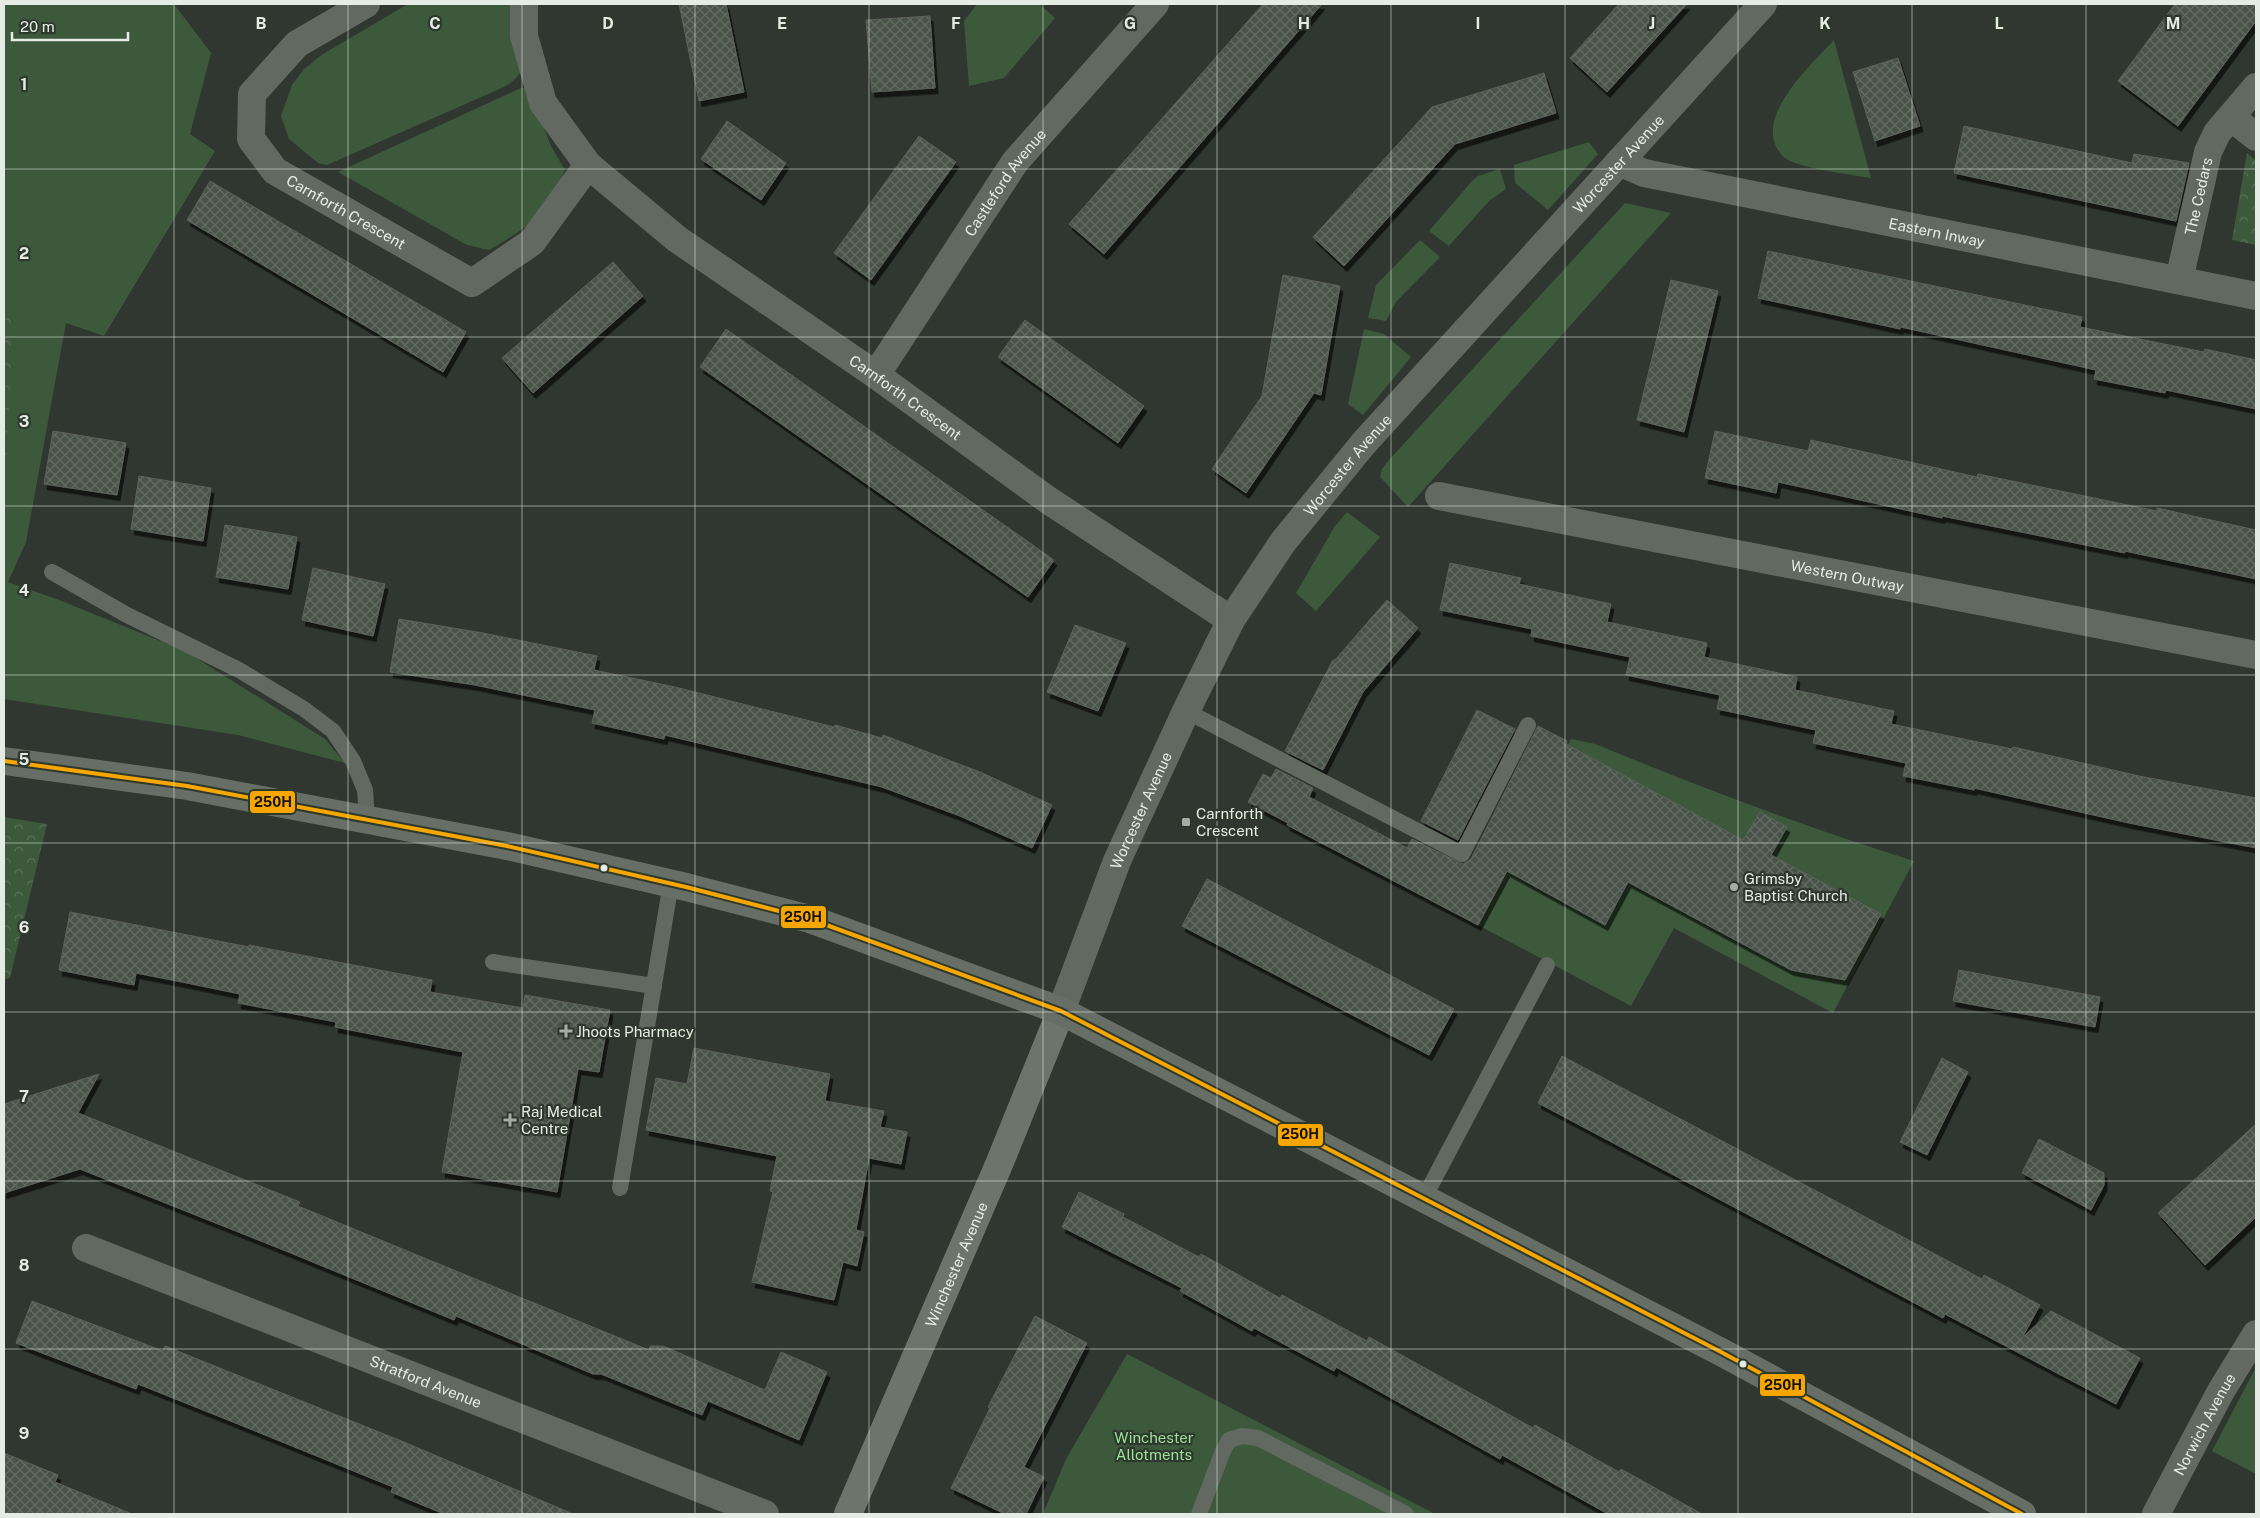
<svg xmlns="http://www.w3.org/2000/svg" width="2260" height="1518" font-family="'Public Sans',sans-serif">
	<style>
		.green { fill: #3c5a3b }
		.forest { fill: url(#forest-crowns) }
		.building { fill: url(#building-cross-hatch); stroke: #5d615d; filter: url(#shadow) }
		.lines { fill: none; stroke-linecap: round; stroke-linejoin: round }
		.lane { stroke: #616961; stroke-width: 16 }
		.street { stroke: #616961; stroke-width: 28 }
		.secondary { stroke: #6c746c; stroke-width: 28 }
		.highway { stroke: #666e65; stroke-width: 28 }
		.bus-1-casing { stroke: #2e392d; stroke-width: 8 }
		.bus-1 { stroke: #f7a600; stroke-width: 4 }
		.grid { fill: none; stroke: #e5ece5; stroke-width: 1; stroke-opacity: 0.55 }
		.poi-dot { fill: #a6aca6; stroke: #2e392d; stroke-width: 2 }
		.bus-dot { fill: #e5ece5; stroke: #2e392d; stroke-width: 2 }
		.labels { text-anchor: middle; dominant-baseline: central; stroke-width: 4.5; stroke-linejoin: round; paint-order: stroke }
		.street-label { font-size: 15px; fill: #e5ece5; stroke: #2e392d }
		.poi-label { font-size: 15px; fill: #e5ece5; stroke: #2e392d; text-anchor: start }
		.park-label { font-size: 15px; fill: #9ce099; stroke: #2e392d }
		.grid-label { font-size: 16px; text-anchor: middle; font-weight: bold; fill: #e5ece5; stroke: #2e392d; stroke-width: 4.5; stroke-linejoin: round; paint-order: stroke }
		.line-badge { stroke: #2e392d; stroke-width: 2 }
		.pale-badge-label { font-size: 14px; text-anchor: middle; font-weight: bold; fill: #111 }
	</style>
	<defs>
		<pattern id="forest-crowns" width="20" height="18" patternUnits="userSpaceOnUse" patternTransform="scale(1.25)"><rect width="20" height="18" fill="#3c5a3b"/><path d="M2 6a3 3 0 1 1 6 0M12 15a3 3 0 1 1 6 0" fill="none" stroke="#587257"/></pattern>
		<pattern id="building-cross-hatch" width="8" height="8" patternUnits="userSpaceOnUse" patternTransform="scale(1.25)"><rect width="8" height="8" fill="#485348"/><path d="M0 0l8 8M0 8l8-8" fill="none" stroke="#626c62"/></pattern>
		<filter id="shadow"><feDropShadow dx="3" dy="5.5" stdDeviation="0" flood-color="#0009"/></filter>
	</defs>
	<rect width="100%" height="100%" fill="#303630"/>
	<!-- green -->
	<g class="green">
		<path d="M4,4H174L211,53L190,134L215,151L104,336L66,323L26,542L8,582L59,600L185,651L325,739L345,763L238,735L4,699Z"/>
		<path d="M408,4H510C513,20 525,51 522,67C521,76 512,82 504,87L327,165L318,163L289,139L281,116L292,85L304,69L323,54Z"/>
		<path d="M977,4H1039L1055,18L1004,78L969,86L964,21Z"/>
		<path d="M1834,40L1871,178C1854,175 1797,168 1785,158C1746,123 1811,65 1834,40Z"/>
		<path d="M528,87L551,146L565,170C546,215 529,227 489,250L467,245L338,172L521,88Z"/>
		<path d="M1589,142L1598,154L1548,210L1515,183L1514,165Z"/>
		<path d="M1500,169L1506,189L1489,201L1449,246L1429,231L1473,180L1478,176Z"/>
		<path d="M1625,203L1671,213L1408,507L1380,477L1382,469L1389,460Z"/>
		<path d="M1420,240L1440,257L1396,302L1386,321L1368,318L1376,285Z"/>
		<path d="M1364,329L1384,334L1411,357L1363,415L1348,404Z"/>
		<path d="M1347,512L1380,537L1316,611L1296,593L1335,526Z"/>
		<path d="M1571,739L1595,744C1700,787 1805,827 1914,861L1833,1013L1674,928L1631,1006L1478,925Z"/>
		<path d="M1127,1354L1435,1514H1043L1066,1459Z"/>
		<path d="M2256,1367V1474L2212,1451Z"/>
	</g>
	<!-- forest -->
	<g class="forest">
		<path d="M2247,153L2256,161V245L2232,240Z"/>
		<path d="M4,299L14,322L6,457L4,462Z"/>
		<path d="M4,817L47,824L10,978L4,979Z"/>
	</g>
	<!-- building -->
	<g class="building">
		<path d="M679,4H726L744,92L699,101Z"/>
		<path d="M1263,4H1322L1104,254L1069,224Z"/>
		<path d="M1619,4H1687L1607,92L1570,58Z"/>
		<path d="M2175,4H2256V21L2178,126L2118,81Z"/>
		<path d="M930,16L935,88L872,92L866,20Z"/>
		<path d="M1898,58L1920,126L1875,141L1853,72Z"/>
		<path d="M1544,73L1556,113L1455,144L1344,266L1313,237L1432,107Z"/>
		<path d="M727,121L786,163L761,200L701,159Z"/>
		<path d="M1964,126L2132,163L2134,154L2189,163L2176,221L1954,173Z"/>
		<path d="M919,136L956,162L871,280L834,253Z"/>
		<path d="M210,181L466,332L443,372L187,220Z"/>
		<path d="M1768,251L2082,317L2080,327L2204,352L2205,349L2256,360V409L2166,390L2165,393L2094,379L2096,370L1901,327L1900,329L1758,298Z"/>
		<path d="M613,262L643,296L533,393L502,358Z"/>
		<path d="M1283,275L1340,286L1321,395L1314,393L1246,493L1212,469L1262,396Z"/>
		<path d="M1671,280L1718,291L1684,432L1637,420Z"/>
		<path d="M1025,320L1144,406L1118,443L998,357Z"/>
		<path d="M726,329L1054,560L1028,597L700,367Z"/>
		<path d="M53,431L126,443L117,495L44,484Z"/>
		<path d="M1715,431L1808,451L1811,440L1977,477L1978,474L2157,511V508L2256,530V579L2125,551V553L1942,516V518L1778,482L1776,493L1705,478Z"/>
		<path d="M139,476L211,488L203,541L131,529Z"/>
		<path d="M225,525L297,537L288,589L216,577Z"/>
		<path d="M1450,563L1521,578L1519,584L1611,604L1607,622L1707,643L1704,657L1797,677L1795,690L1894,711L1891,724L2012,749L2013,747L2139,776L2256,798V848L2129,823L1974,788V790L1903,776L1906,763L1813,743L1816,730L1717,709L1720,695L1626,675L1630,657L1531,636L1532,629L1440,610Z"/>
		<path d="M313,568L385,584L373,636L302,620Z"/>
		<path d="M1387,600L1418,628L1363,692L1323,770L1285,751L1333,660H1335Z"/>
		<path d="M399,619L483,633L597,656L594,670L675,687L834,727L835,725L882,738L883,735L980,772L1052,805L1032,848L960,816L882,787L665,735L664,739L592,723L595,710L475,685L390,672Z"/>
		<path d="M1075,625L1126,643L1098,711L1047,692Z"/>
		<path d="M1477,710L1515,729L1458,840L1421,821Z"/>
		<path d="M1538,726L1567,741L1566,744L1743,840L1760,812L1787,827L1771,855L1881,914L1845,980L1791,970L1628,882L1605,925L1507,871L1478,925L1287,825L1288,823L1248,802L1263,774L1271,778L1276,769L1313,788L1309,797L1407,848L1412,839L1463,864L1471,859Z"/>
		<path d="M1207,879L1454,1009L1429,1055L1182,926Z"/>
		<path d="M70,912L249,947V945L432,980L430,992L523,1008L525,995L610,1010L599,1072L578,1069L557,1192L442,1172L463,1052L335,1027L336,1022L238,1003L240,994L187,983L136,973L134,985L59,970Z"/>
		<path d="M1959,970L2100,997L2095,1027L1953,1001Z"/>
		<path d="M694,1048L830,1074L825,1101L884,1111L880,1127L907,1132L901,1164L869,1158L856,1230L864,1232L857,1266L843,1262L834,1300L752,1282L773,1192L770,1191L777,1156L646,1130L656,1078L687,1084Z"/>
		<path d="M1562,1056L1982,1279L1984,1275L2040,1305L2022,1338L2051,1311L2140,1358L2116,1404L1945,1314L1943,1318L1538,1103Z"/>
		<path d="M1942,1058L1968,1072L1927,1155L1900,1142Z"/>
		<path d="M99,1074L78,1113L300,1202L298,1206L490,1285L649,1350L650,1346H663L765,1390L781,1352L827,1372L799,1440L708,1401L702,1415L601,1374H593L456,1316L454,1320L281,1249L80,1169L4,1193V1104Z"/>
		<path d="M2256,1124V1217L2205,1265L2158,1213Z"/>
		<path d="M2039,1139L2104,1173V1185L2091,1210L2022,1173Z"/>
		<path d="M1079,1192L1124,1214L1123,1217L1199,1257L1201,1254L1280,1298L1282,1295L1367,1341L1369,1337L1533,1428L1535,1425L1619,1472L1621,1469L1702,1514H1608L1502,1455L1500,1459L1336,1367L1334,1371L1254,1328L1252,1331L1180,1291L1182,1288L1062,1227Z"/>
		<path d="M32,1301L163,1351L165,1346L404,1442L573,1514H444L391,1492L393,1487L238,1424L138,1384L136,1389L16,1343Z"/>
		<path d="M1035,1316L1087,1343L1024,1467L1044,1477L1026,1514H1005L951,1488L990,1408L988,1407Z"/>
		<path d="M4,1453L58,1475L55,1482L132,1514H4Z"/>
	</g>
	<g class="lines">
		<!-- lane -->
		<g class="lane">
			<path d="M52,572L127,615L239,670L304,709L333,731L353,761L365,790L367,819"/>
			<path d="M1186,711L1462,854L1528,725"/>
			<path d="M493,962L654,986"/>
			<path d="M620,1188L671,883"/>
			<path d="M1424,1198L1547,965"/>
			<path d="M1199,1514L1223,1451L1229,1440L1242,1436L1258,1438L1406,1514"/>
		</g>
		<!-- street -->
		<g class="street">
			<path id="s1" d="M366,4L297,44L252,94L251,139L275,171L472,283L532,242L588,165"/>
			<path id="s2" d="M524,4V36L543,103L588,165L677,239L876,375L1048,500L1231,620"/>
			<path d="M2231,117L2256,137"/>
			<path id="s3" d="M1619,162L1644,173L2256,296"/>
			<path id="s4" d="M2179,280L2208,152L2217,133L2256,87"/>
			<path id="s5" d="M876,375L1015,162L1155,4"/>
			<path id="s6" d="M1439,496L2256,655"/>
			<path id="s7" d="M1061,1011L1117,861L1186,711L1231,620L1283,542L1363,444L1763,4"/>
			<path id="s8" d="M86,1248L765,1514"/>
			<path id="s9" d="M2156,1514L2221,1391L2256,1334"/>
		</g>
		<!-- secondary -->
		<path class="secondary" id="s10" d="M848,1514L1000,1162L1061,1011"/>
		<!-- highway -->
		<path class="highway" d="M4,761L187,786L507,846L686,887L810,919L1061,1011L1721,1352L2022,1514"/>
		<!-- bus-1 casing -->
		<g class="bus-1-casing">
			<path id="bus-1" d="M4,761L187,786L507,846L686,887L810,919L1061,1011L1721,1352L2022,1514"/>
		</g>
		<!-- bus-1 -->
		<use href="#bus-1" class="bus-1"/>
	</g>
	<!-- grid -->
	<path class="grid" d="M174,4V1514M348,4V1514M522,4V1514M695,4V1514M869,4V1514M1043,4V1514M1217,4V1514M1391,4V1514M1565,4V1514M1738,4V1514M1912,4V1514M2086,4V1514M4,169H2256M4,337H2256M4,506H2256M4,675H2256M4,843H2256M4,1012H2256M4,1181H2256M4,1349H2256"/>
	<!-- markers -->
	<g class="poi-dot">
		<rect x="1181" y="817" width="10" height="10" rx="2.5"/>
		<circle cx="1734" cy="887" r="5"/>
		<path d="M563.5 1023.5h5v5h5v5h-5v5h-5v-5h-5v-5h5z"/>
		<path d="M507.5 1112.5h5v5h5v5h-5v5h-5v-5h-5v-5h5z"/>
	</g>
	<g class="bus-dot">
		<circle cx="604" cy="868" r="4.5"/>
		<circle cx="1743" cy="1364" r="4.5"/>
	</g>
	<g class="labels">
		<!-- street labels -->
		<g class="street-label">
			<text stroke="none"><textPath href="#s7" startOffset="1026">Worcester Avenue</textPath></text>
			<text stroke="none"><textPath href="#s5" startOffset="232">Castleford Avenue</textPath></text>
			<text stroke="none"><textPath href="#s4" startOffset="86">The Cedars</textPath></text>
			<text stroke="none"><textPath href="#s1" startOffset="314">Carnforth Crescent</textPath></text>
			<text stroke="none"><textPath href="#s3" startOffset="326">Eastern Inway</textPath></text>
			<text stroke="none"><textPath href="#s2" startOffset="572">Carnforth Crescent</textPath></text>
			<text stroke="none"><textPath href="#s7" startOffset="621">Worcester Avenue</textPath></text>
			<text stroke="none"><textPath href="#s6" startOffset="416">Western Outway</textPath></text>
			<text stroke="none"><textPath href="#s7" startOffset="216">Worcester Avenue</textPath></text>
			<text stroke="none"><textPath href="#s10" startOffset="272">Winchester Avenue</textPath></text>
			<text stroke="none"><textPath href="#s8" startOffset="365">Stratford Avenue</textPath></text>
			<text stroke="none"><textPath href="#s9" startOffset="102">Norwich Avenue</textPath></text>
		</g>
		<!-- poi labels -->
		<g class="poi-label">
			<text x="1196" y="813">Carnforth<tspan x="1196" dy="17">Crescent</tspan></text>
			<text x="1744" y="878">Grimsby<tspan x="1744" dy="17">Baptist Church</tspan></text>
			<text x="576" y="1031">Jhoots Pharmacy</text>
			<text x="521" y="1111">Raj Medical<tspan x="521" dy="17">Centre</tspan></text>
		</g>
		<!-- park labels -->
		<g class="park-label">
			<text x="1154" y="1437">Winchester<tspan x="1154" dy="17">Allotments</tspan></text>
		</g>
	</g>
	<g class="grid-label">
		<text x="261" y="29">B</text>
		<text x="435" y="29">C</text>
		<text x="608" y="29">D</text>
		<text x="782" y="29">E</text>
		<text x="956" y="29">F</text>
		<text x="1130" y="29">G</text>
		<text x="1304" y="29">H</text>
		<text x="1478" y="29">I</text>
		<text x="1652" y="29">J</text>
		<text x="1825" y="29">K</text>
		<text x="1999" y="29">L</text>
		<text x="2173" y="29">M</text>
		<text x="24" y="90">1</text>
		<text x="24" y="259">2</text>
		<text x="24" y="427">3</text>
		<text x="24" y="596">4</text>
		<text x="24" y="765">5</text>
		<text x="24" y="933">6</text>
		<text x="24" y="1102">7</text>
		<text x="24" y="1271">8</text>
		<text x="24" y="1439">9</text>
	</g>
	<g class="line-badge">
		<rect x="249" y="790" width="47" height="24" rx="5" fill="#f7a600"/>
		<rect x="780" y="905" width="47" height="24" rx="5" fill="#f7a600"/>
		<rect x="1277" y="1123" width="47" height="24" rx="5" fill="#f7a600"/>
		<rect x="1759" y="1373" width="47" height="24" rx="5" fill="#f7a600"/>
	</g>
	<g class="pale-badge-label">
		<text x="273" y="807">250H</text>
		<text x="803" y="922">250H</text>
		<text x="1300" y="1139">250H</text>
		<text x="1783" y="1390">250H</text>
	</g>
	<!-- border -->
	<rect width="2260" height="1518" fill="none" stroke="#e5ece5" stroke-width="10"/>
	<!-- scale -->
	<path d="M12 32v8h116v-8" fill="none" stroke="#e5ece5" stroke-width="2.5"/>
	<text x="20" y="32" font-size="15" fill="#e5ece5" stroke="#2e392d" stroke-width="4" paint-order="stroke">20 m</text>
</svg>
